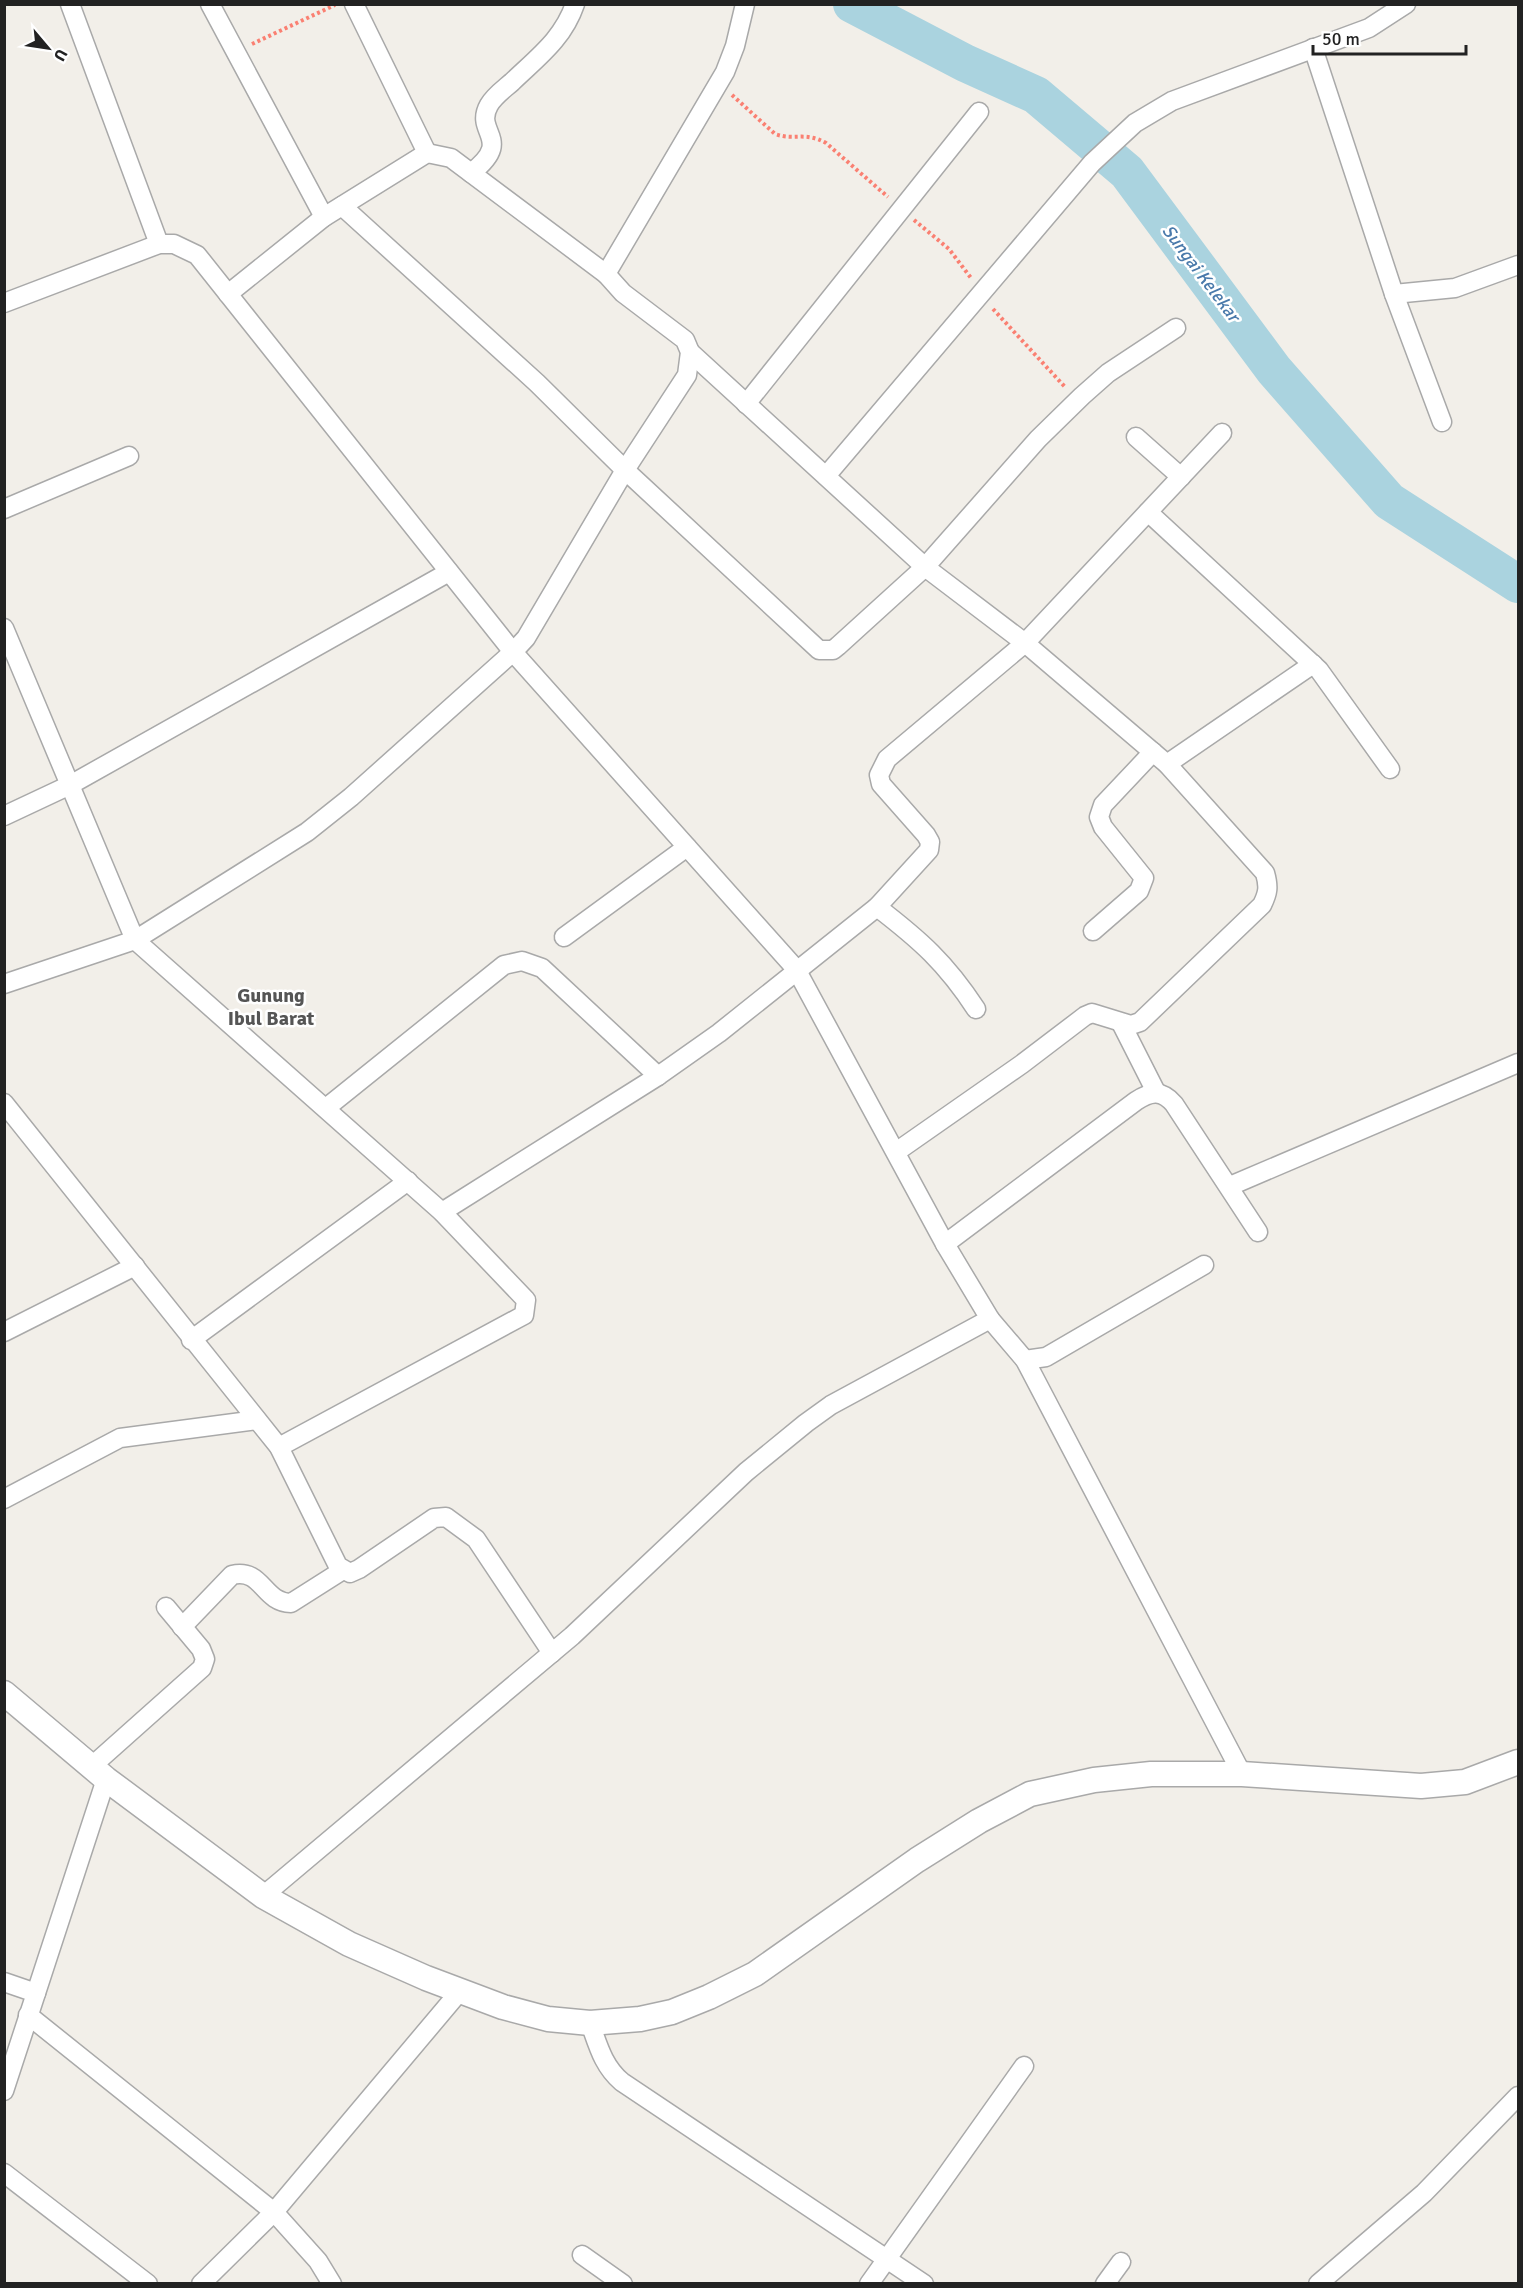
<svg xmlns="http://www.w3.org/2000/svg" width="1523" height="2288" font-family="Signika,sans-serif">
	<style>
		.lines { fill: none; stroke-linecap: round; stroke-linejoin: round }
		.river { stroke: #aad3df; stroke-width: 38 }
		.minor-casing { stroke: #a9a9a9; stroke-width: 21 }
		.tertiary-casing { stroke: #a9a9a9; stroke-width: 27 }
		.path { stroke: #fa8072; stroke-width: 4; stroke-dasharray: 3 3; stroke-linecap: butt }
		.minor { stroke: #fff; stroke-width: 18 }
		.tertiary { stroke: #fff; stroke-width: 24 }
		.labels { text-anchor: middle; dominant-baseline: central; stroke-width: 5; stroke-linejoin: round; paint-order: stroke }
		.water-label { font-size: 18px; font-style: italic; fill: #4a7aab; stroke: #fff }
		.quarter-label { font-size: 20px; font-weight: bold; fill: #555; stroke: #fff }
	</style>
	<rect width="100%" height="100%" fill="#f2efe9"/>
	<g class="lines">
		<!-- river -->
		<path class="river" d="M852,4L965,63L1036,95L1127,172L1274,370L1389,501L1518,584"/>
		<!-- minor casing -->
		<g class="minor-casing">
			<g id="minor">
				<path d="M70,4L159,244"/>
				<path d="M210,4L324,217"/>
				<path d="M354,4L427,153"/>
				<path d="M1313,48L1394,294L1442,422"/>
				<path d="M471,173C515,139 473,133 489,105C494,96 504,89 512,82C538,57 563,39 575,4"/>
				<path d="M342,206L537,383L625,470L819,650H833L838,646L925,567L1038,439L1082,396L1108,373L1176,328"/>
				<path d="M228,294L324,217L427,153L451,158L606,274"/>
				<path d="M1394,294L1455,288L1518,265"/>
				<path d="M4,303L159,244H174L197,255L513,652L796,969L945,1244L990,1319L831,1405L806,1423L746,1472L572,1636L263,1896"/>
				<path d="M690,352L925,567L1025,643L1167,764L1265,873C1269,887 1268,893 1262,905L1140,1022L1131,1025L1092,1013L1085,1016L1022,1064L896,1152"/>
				<path d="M746,404L979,112"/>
				<path d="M1136,437L1181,477"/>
				<path d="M826,476L1092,163L1135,123L1172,101L1369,28L1406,4"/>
				<path d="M4,509L129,456"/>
				<path d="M1148,512L1319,670L1390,769"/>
				<path d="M4,628L135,940L442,1212L526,1300L524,1315L279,1447"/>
				<path d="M1167,764L1313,664"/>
				<path d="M4,816L70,785L449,572"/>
				<path d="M877,907C920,940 946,963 976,1009"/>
				<path d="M1093,931L1139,891L1144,878L1103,827L1099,817L1103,805L1153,752"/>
				<path d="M564,937L687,847"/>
				<path d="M4,984L135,940L307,832L351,797L513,652L526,638L625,470L687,375L690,352L685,340L623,293L606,274L725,72L735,46L745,4"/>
				<path d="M1121,1023L1156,1092"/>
				<path d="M4,1103L279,1447L338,1566L350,1573L359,1569L434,1518L446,1517L476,1539L552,1653"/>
				<path d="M326,1108L504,965L522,961L542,968L658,1076"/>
				<path d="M1230,1186L1518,1063"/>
				<path d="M442,1212L658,1076L719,1033L877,907L929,850L930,842L926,835L881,784L879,775L887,759L1025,643L1222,433"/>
				<path d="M945,1244L1136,1101C1151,1091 1162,1090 1174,1104L1258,1232"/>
				<path d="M990,1319L1025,1360L1242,1774"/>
				<path d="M4,1332L135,1266"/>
				<path d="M191,1340L408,1181"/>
				<path d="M1025,1360L1046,1357L1204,1265"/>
				<path d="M4,1499L120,1438L257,1420"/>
				<path d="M182,1627L232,1575C263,1568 262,1602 291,1603L343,1570"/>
				<path d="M92,1766L202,1668L205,1659L201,1649L166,1607"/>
				<path d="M4,1982L36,1993"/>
				<path d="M28,2015L274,2212L318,2261L332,2284"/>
				<path d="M590,2023C598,2045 603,2066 622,2082L924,2284"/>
				<path d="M4,2091L106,1779"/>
				<path d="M4,2173L148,2284"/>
				<path d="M582,2255L623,2284"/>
				<path d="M201,2284L274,2212L460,1991"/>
				<path d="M869,2284L1024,2066"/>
				<path d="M1105,2284L1121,2262"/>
				<path d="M1318,2284L1424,2193L1518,2096"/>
			</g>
		</g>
		<!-- tertiary casing -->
		<g class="tertiary-casing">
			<path id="tertiary" d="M4,1693L106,1779L263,1896L349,1944L426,1978L503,2007L548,2019L590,2023L640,2019L672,2012L709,1997L755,1974L917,1860L979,1821L1030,1794L1094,1780L1151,1774H1242L1421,1786L1465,1782L1518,1762"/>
		</g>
		<!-- path -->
		<g class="path">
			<path d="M252,44L335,5"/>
			<path d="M732,95L775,134C795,141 804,131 826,143L888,197"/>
			<path d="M914,220L949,249L971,278"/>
			<path d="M993,309L1065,387"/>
		</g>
		<!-- minor -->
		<use href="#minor" class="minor"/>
		<!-- tertiary -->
		<use href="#tertiary" class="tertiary"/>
	</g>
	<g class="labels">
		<!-- water labels -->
		<g class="water-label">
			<text transform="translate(1201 273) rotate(53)">Sungai Kelekar</text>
		</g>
		<!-- quarter labels -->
		<g class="quarter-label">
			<text x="271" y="995">Gunung<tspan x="271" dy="23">Ibul Barat</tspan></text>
		</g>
	</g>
	<!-- border -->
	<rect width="1523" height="2288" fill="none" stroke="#222222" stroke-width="12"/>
	<!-- north arrow -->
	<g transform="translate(48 48) rotate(119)" stroke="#ffffff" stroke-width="4.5" paint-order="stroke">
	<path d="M0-4.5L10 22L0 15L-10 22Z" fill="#222222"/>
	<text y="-9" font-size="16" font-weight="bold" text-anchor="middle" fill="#222222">U</text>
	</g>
	<!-- scale -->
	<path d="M1313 45v9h153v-9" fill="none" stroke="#222222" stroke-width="3"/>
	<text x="1322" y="45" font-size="18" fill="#222222" stroke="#ffffff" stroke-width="4.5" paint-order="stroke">50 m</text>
</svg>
